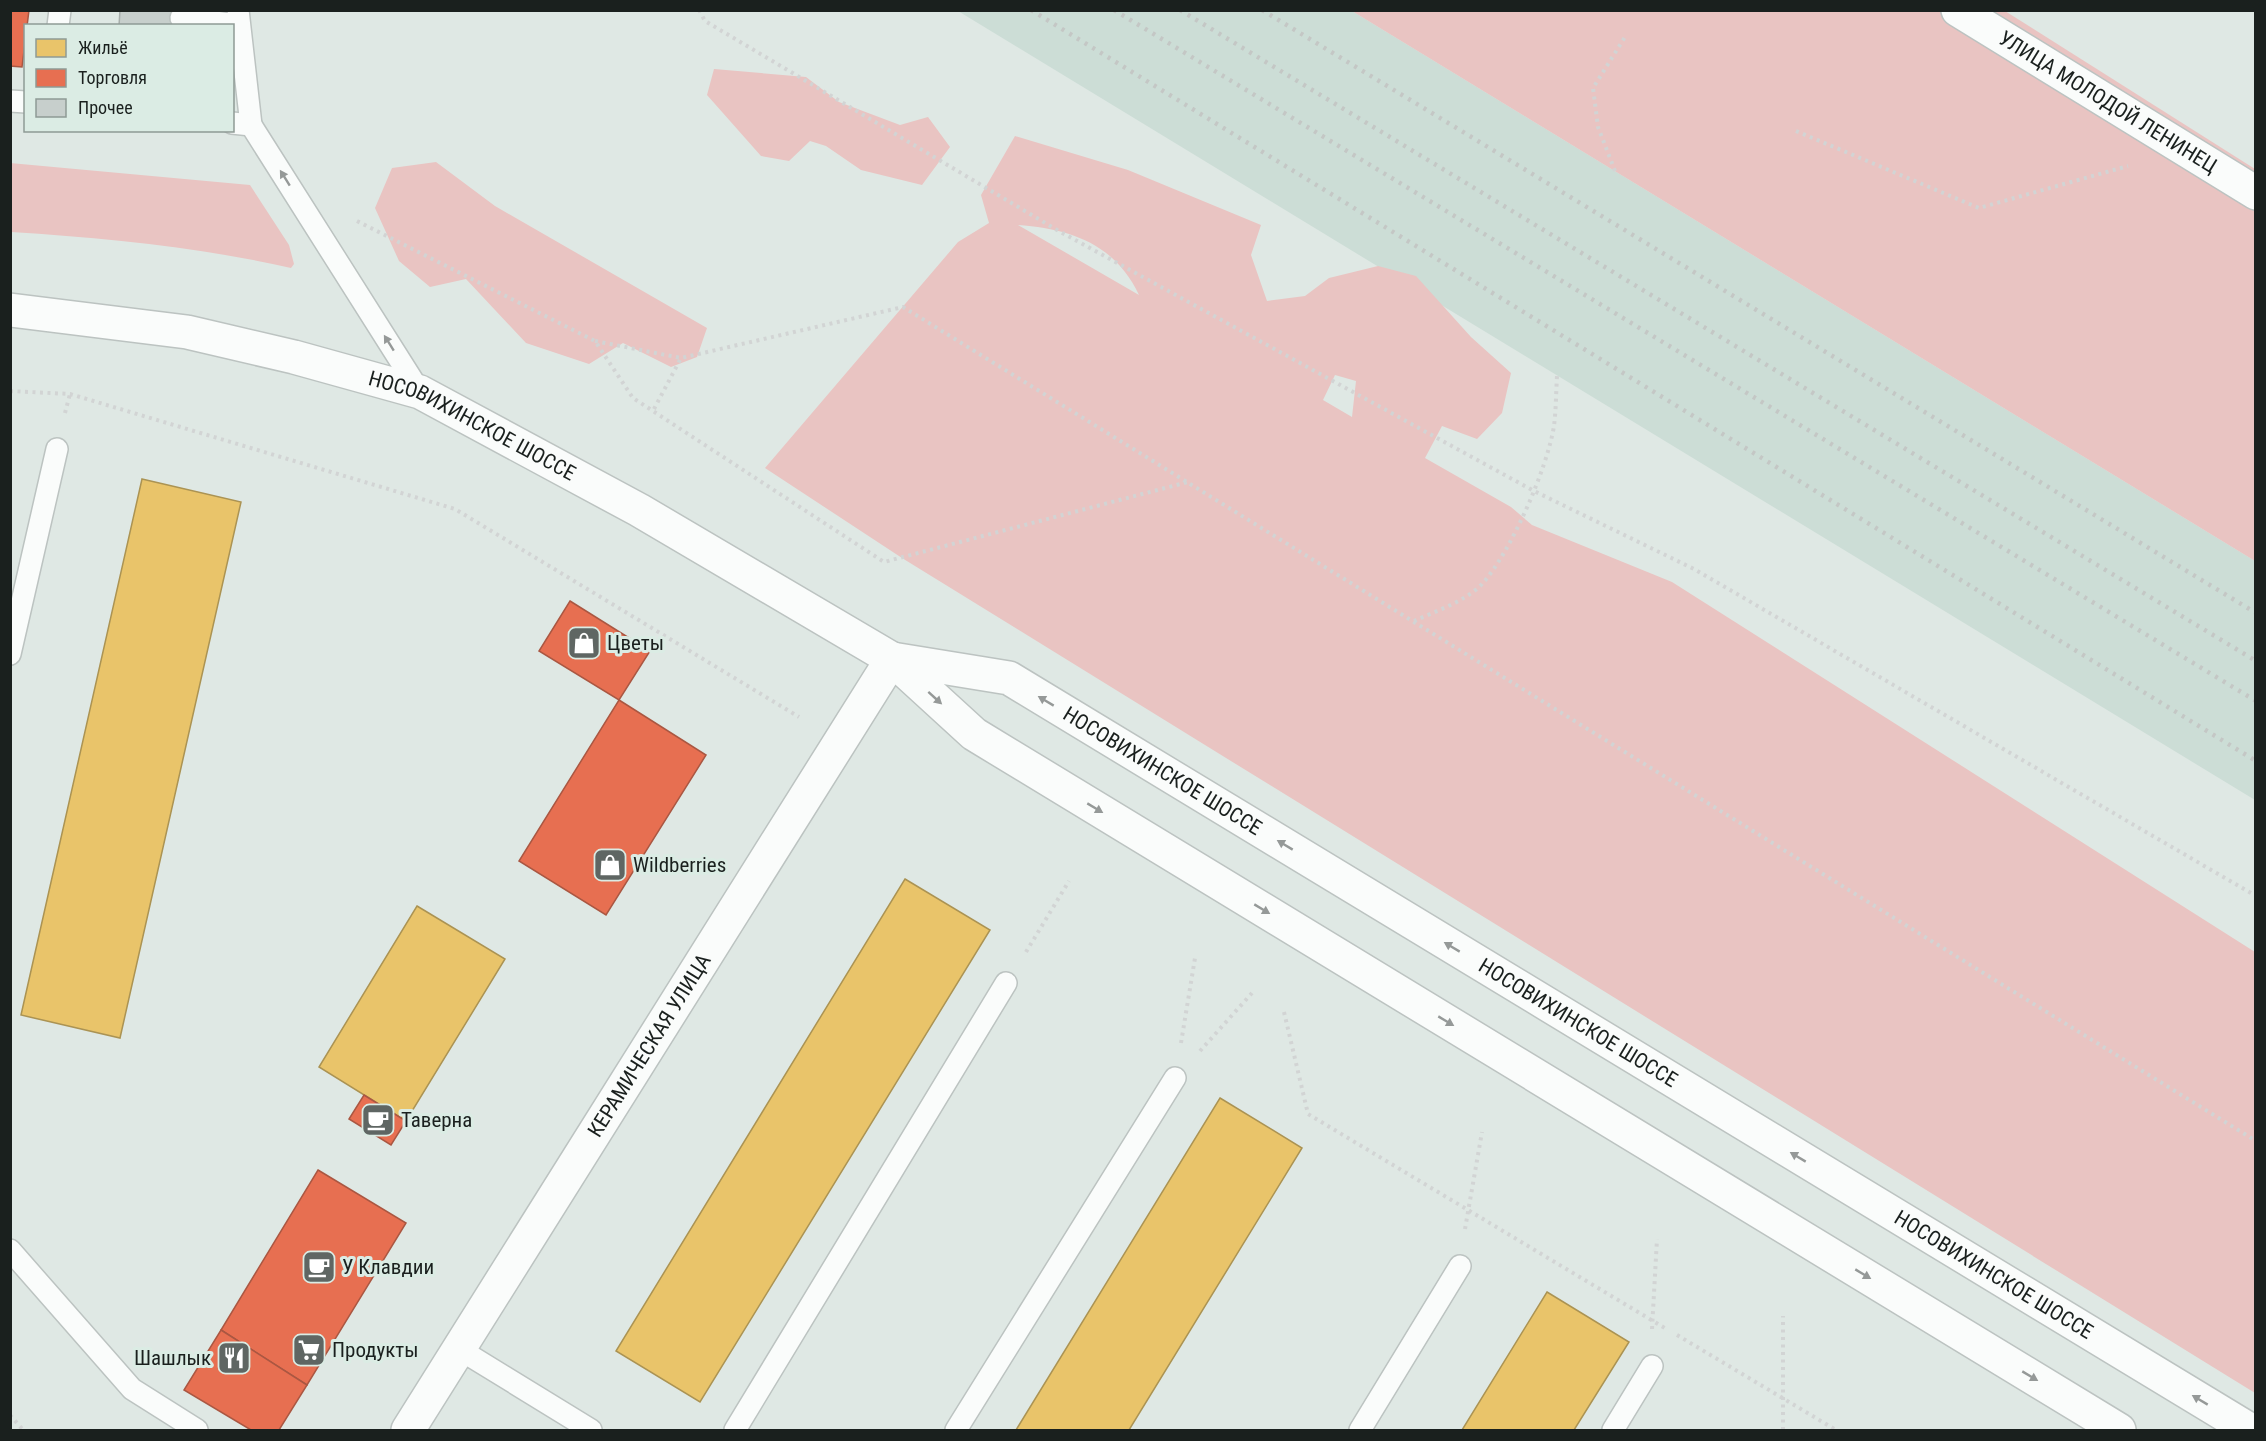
<svg xmlns="http://www.w3.org/2000/svg" width="2266" height="1441" font-family="'Roboto Condensed',sans-serif">
	<style>
		.built { fill: #ccddd6 }
		.green { fill: #e9c4c2; fill-rule: evenodd }
		.homes { fill: #e9c46a; stroke: #ab9353; stroke-width: 1.5 }
		.shops { fill: #e76f51; stroke: #aa5742; stroke-width: 1.5 }
		.building { fill: #c7cfcc; stroke: #a7aeab; stroke-width: 1.5 }
		.lines { fill: none; stroke-linecap: round; stroke-linejoin: round }
		.lane-casing { stroke: #bcc3c1; stroke-width: 24 }
		.street-casing { stroke: #bcc3c1; stroke-width: 36 }
		.secondary-casing { stroke: #bcc3c1; stroke-width: 36 }
		.path { stroke: #d2d4d4; stroke-width: 4; stroke-dasharray: 3 4.5; stroke-linecap: butt }
		.lane { stroke: #fafcfb; stroke-width: 21 }
		.street { stroke: #fafcfb; stroke-width: 33 }
		.secondary { stroke: #fafcfb; stroke-width: 33 }
		.rail { stroke: #c4c7c5; stroke-width: 4.5; stroke-dasharray: 3 6; stroke-linecap: butt }
		.oneway { fill: #959998 }
		.labels { text-anchor: middle; dominant-baseline: central; stroke-width: 6; stroke-linejoin: round; paint-order: stroke }
		.street-label { font-size: 21px; fill: #1a201e; stroke: #dbece4 }
		.poi-label { font-size: 21px; fill: #1a201e; stroke: #dbece4; text-anchor: start }
	</style>
	<rect width="100%" height="100%" fill="#dfe8e4"/>
	<!-- built -->
	<path class="built" d="M958,11H1352L2255,561V800Z"/>
	<!-- green -->
	<g class="green">
		<path d="M1352,11H2005L2255,169V561Z"/>
		<path d="M714,69L806,77L839,102L900,125L928,117L950,147L922,185L861,170L826,146L810,141L789,161L761,156L707,95Z"/>
		<path d="M1015,136L1128,170L1261,225L1251,255L1267,301L1305,296L1329,278L1378,266L1416,276L1471,337L1511,373L1502,413L1477,439L1442,426L1425,458L1511,507L1532,525L1672,582L2255,952V1393L902,558L765,468L958,242L989,223L981,195ZM1018,225C1071,229 1115,244 1139,295ZM1335,375L1356,381L1352,417L1323,400Z"/>
		<path d="M436,162L495,206L707,328L697,357L671,367L623,343L589,364L526,343L466,279L430,287L399,261L375,208L392,168Z"/>
		<path d="M10,163L250,185L289,245L294,264L291,268C199,247 105,238 11,232Z"/>
	</g>
	<!-- homes -->
	<g class="homes">
		<path d="M142,479L241,502L120,1038L21,1015Z"/>
		<path d="M905,879L990,930L700,1402L616,1351Z"/>
		<path d="M417,906L505,959L406,1121L319,1067Z"/>
		<path d="M1220,1098L1302,1148L1129,1430H1016Z"/>
		<path d="M1547,1292L1629,1342L1574,1430H1462Z"/>
	</g>
	<!-- shops -->
	<g class="shops">
		<path d="M10,10H29L22,67L10,66Z"/>
		<path d="M570,601L650,651L619,700L539,651Z"/>
		<path d="M619,700L706,755L606,915L519,861Z"/>
		<path d="M364,1095L406,1121L391,1145L349,1119Z"/>
		<path d="M318,1170L406,1223L307,1385L221,1330Z"/>
		<path d="M221,1330L307,1385L279,1430H251L184,1390Z"/>
	</g>
	<!-- building -->
	<path class="building" d="M120,10H182L180,26H119Z"/>
	<g class="lines">
		<!-- lane casing -->
		<g class="lane-casing">
			<g id="lane">
				<path d="M238,10L251,125"/>
				<path d="M181,18L239,25"/>
				<path d="M58,26L60,10"/>
				<path d="M10,101L26,102"/>
				<path d="M232,123L251,125L420,392"/>
				<path d="M10,654L57,449"/>
				<path d="M10,1250L132,1389L197,1430"/>
				<path d="M459,1349L591,1430"/>
				<path d="M735,1430L1006,983"/>
				<path d="M956,1430L1175,1078"/>
				<path d="M1360,1430L1460,1266"/>
				<path d="M1613,1430L1652,1366"/>
			</g>
		</g>
		<!-- street casing -->
		<g class="street-casing">
			<g id="street">
				<path id="s1" d="M1958,10L2256,193"/>
			</g>
		</g>
		<!-- secondary casing -->
		<g class="secondary-casing">
			<g id="secondary">
				<path id="s2" d="M10,310L187,332L294,357L420,392L639,510L892,659L974,734L2119,1430"/>
				<path id="s3" d="M892,659L1009,678L2250,1430"/>
				<path id="s4" d="M408,1430L892,659"/>
			</g>
		</g>
		<!-- path -->
		<g class="path">
			<path d="M699,10L705,21L1057,230L1534,491L1694,569L2256,896"/>
			<path d="M1796,131L1979,208L2128,166"/>
			<path d="M1615,171L1598,127L1593,88L1625,37"/>
			<path d="M357,221L595,341L633,398L884,562L1188,482"/>
			<path d="M595,341L681,358L903,307L2256,1141"/>
			<path d="M10,391L70,394L455,509L799,717"/>
			<path d="M654,409L681,358"/>
			<path d="M65,413L70,394"/>
			<path d="M1414,621C1436,611 1466,601 1482,584C1511,552 1547,469 1554,426C1556,410 1556,393 1557,376"/>
			<path d="M1026,952L1069,881"/>
			<path d="M1284,1012L1308,1114L1668,1330"/>
			<path d="M1181,1043L1195,958"/>
			<path d="M1200,1051L1252,993"/>
			<path d="M1465,1229L1482,1132"/>
			<path d="M1652,1329L1657,1239"/>
			<path d="M1677,1335L1836,1430"/>
			<path d="M10,1415L23,1430"/>
			<path d="M1783,1430V1316"/>
		</g>
		<!-- lane -->
		<use href="#lane" class="lane"/>
		<!-- street -->
		<use href="#street" class="street"/>
		<!-- secondary -->
		<use href="#secondary" class="secondary"/>
		<!-- rail -->
		<g class="rail">
			<path d="M1031,10L2256,761"/>
			<path d="M1114,10L2256,701"/>
			<path d="M1180,10L2256,661"/>
			<path d="M1262,10L2256,613"/>
		</g>
	</g>
	<!-- one-way arrows -->
	<defs><path id="oneway-solid" d="M-6-.8H1V-3.2L6.5 0L1 3.2V.8H-6Z" transform="scale(1.5)"/></defs>
	<g class="oneway">
		<use href="#oneway-solid" transform="translate(285 178) rotate(-122)"/>
		<use href="#oneway-solid" transform="translate(389 343) rotate(-122)"/>
		<use href="#oneway-solid" transform="translate(935 698) rotate(42)"/>
		<use href="#oneway-solid" transform="translate(1046 701) rotate(-149)"/>
		<use href="#oneway-solid" transform="translate(1095 808) rotate(31)"/>
		<use href="#oneway-solid" transform="translate(1285 845) rotate(-149)"/>
		<use href="#oneway-solid" transform="translate(1262 909) rotate(31)"/>
		<use href="#oneway-solid" transform="translate(1452 947) rotate(-149)"/>
		<use href="#oneway-solid" transform="translate(1446 1021) rotate(31)"/>
		<use href="#oneway-solid" transform="translate(1798 1157) rotate(-149)"/>
		<use href="#oneway-solid" transform="translate(1863 1274) rotate(31)"/>
		<use href="#oneway-solid" transform="translate(2030 1376) rotate(31)"/>
		<use href="#oneway-solid" transform="translate(2200 1400) rotate(-149)"/>
	</g>
	<!-- icons -->
	<defs>
		<g id="shop-square" transform="scale(1.725)"><rect x="-9" y="-9" width="18" height="18" rx="4" fill="#5f6663" stroke="#dbece4"/><path d="M-5-2.5h2.3a2.7 3.5 0 0 1 5.4 0H5L5.5 6h-11ZM-1.5-2.5h3a1.5 2.3 0 0 0-3 0Z" fill="#fff"/></g>
		<g id="cafe-square" transform="scale(1.725)"><rect x="-9" y="-9" width="18" height="18" rx="4" fill="#5f6663" stroke="#dbece4"/><path d="M-5.5-4.5H6V0H3Q3 3.5 0 3.5H-2.5Q-5.5 3.5-5.5 0ZM3-3.2v2h1.7v-2ZM-6 4.5H4V6H-6Z" fill="#fff"/></g>
		<g id="supermarket-square" transform="scale(1.725)"><rect x="-9" y="-9" width="18" height="18" rx="4" fill="#5f6663" stroke="#dbece4"/><path d="M-6-5.5h2.5l.6 2H6L4.5 2H-2.5L-4.4-4H-6ZM-1.5 3.2a1.3 1.3 0 1 0 .1 0ZM3 3.2a1.3 1.3 0 1 0 .1 0Z" fill="#fff"/></g>
		<g id="restaurant-square" transform="scale(1.725)"><rect x="-9" y="-9" width="18" height="18" rx="4" fill="#5f6663" stroke="#dbece4"/><path d="M-5-6h1v4h1v-4h1v4h1v-4h1v5L-1.5 .5V6h-2V.5L-5-1ZM5-6V6H3V1.5H1.5Q1.5-4 5-6Z" fill="#fff"/></g>
	</defs>
	<g fill-rule="evenodd">
		<use href="#shop-square" x="584" y="643"/>
		<use href="#shop-square" x="610" y="865"/>
		<use href="#cafe-square" x="378" y="1120"/>
		<use href="#cafe-square" x="319" y="1267"/>
		<use href="#supermarket-square" x="309" y="1350"/>
		<use href="#restaurant-square" x="234" y="1358"/>
	</g>
	<g class="labels">
		<!-- street labels -->
		<g class="street-label">
			<text stroke="none"><textPath href="#s1" startOffset="176">УЛИЦА МОЛОДОЙ ЛЕНИНЕЦ</textPath></text>
			<text stroke="none"><textPath href="#s2" startOffset="480">НОСОВИХИНСКОЕ ШОССЕ</textPath></text>
			<text stroke="none"><textPath href="#s3" startOffset="298">НОСОВИХИНСКОЕ ШОССЕ</textPath></text>
			<text stroke="none"><textPath href="#s3" startOffset="784">НОСОВИХИНСКОЕ ШОССЕ</textPath></text>
			<text stroke="none"><textPath href="#s4" startOffset="454">КЕРАМИЧЕСКАЯ УЛИЦА</textPath></text>
			<text stroke="none"><textPath href="#s3" startOffset="1270">НОСОВИХИНСКОЕ ШОССЕ</textPath></text>
		</g>
		<!-- poi labels -->
		<g class="poi-label">
			<text x="607" y="643">Цветы</text>
			<text x="633" y="865">Wildberries</text>
			<text x="401" y="1120">Таверна</text>
			<text x="342" y="1267">У Клавдии</text>
			<text x="332" y="1350">Продукты</text>
			<text x="211" y="1358" text-anchor="end">Шашлык</text>
		</g>
	</g>
	<!-- border -->
	<rect width="2266" height="1441" fill="none" stroke="#1a201e" stroke-width="24"/>
	<!-- legend -->
	<rect x="24" y="24" width="210" height="108" fill="#dbece4" stroke="#8e9a95" stroke-width="1.5"/>
	<rect x="36" y="39" width="30" height="18" fill="#e9c46a" stroke="#8e9a95" stroke-width="1.5"/>
	<text x="78" y="54" font-size="18" fill="#1a201e">Жильё</text>
	<rect x="36" y="69" width="30" height="18" fill="#e76f51" stroke="#8e9a95" stroke-width="1.5"/>
	<text x="78" y="84" font-size="18" fill="#1a201e">Торговля</text>
	<rect x="36" y="99" width="30" height="18" fill="#c7cfcc" stroke="#8e9a95" stroke-width="1.5"/>
	<text x="78" y="114" font-size="18" fill="#1a201e">Прочее</text>
</svg>
